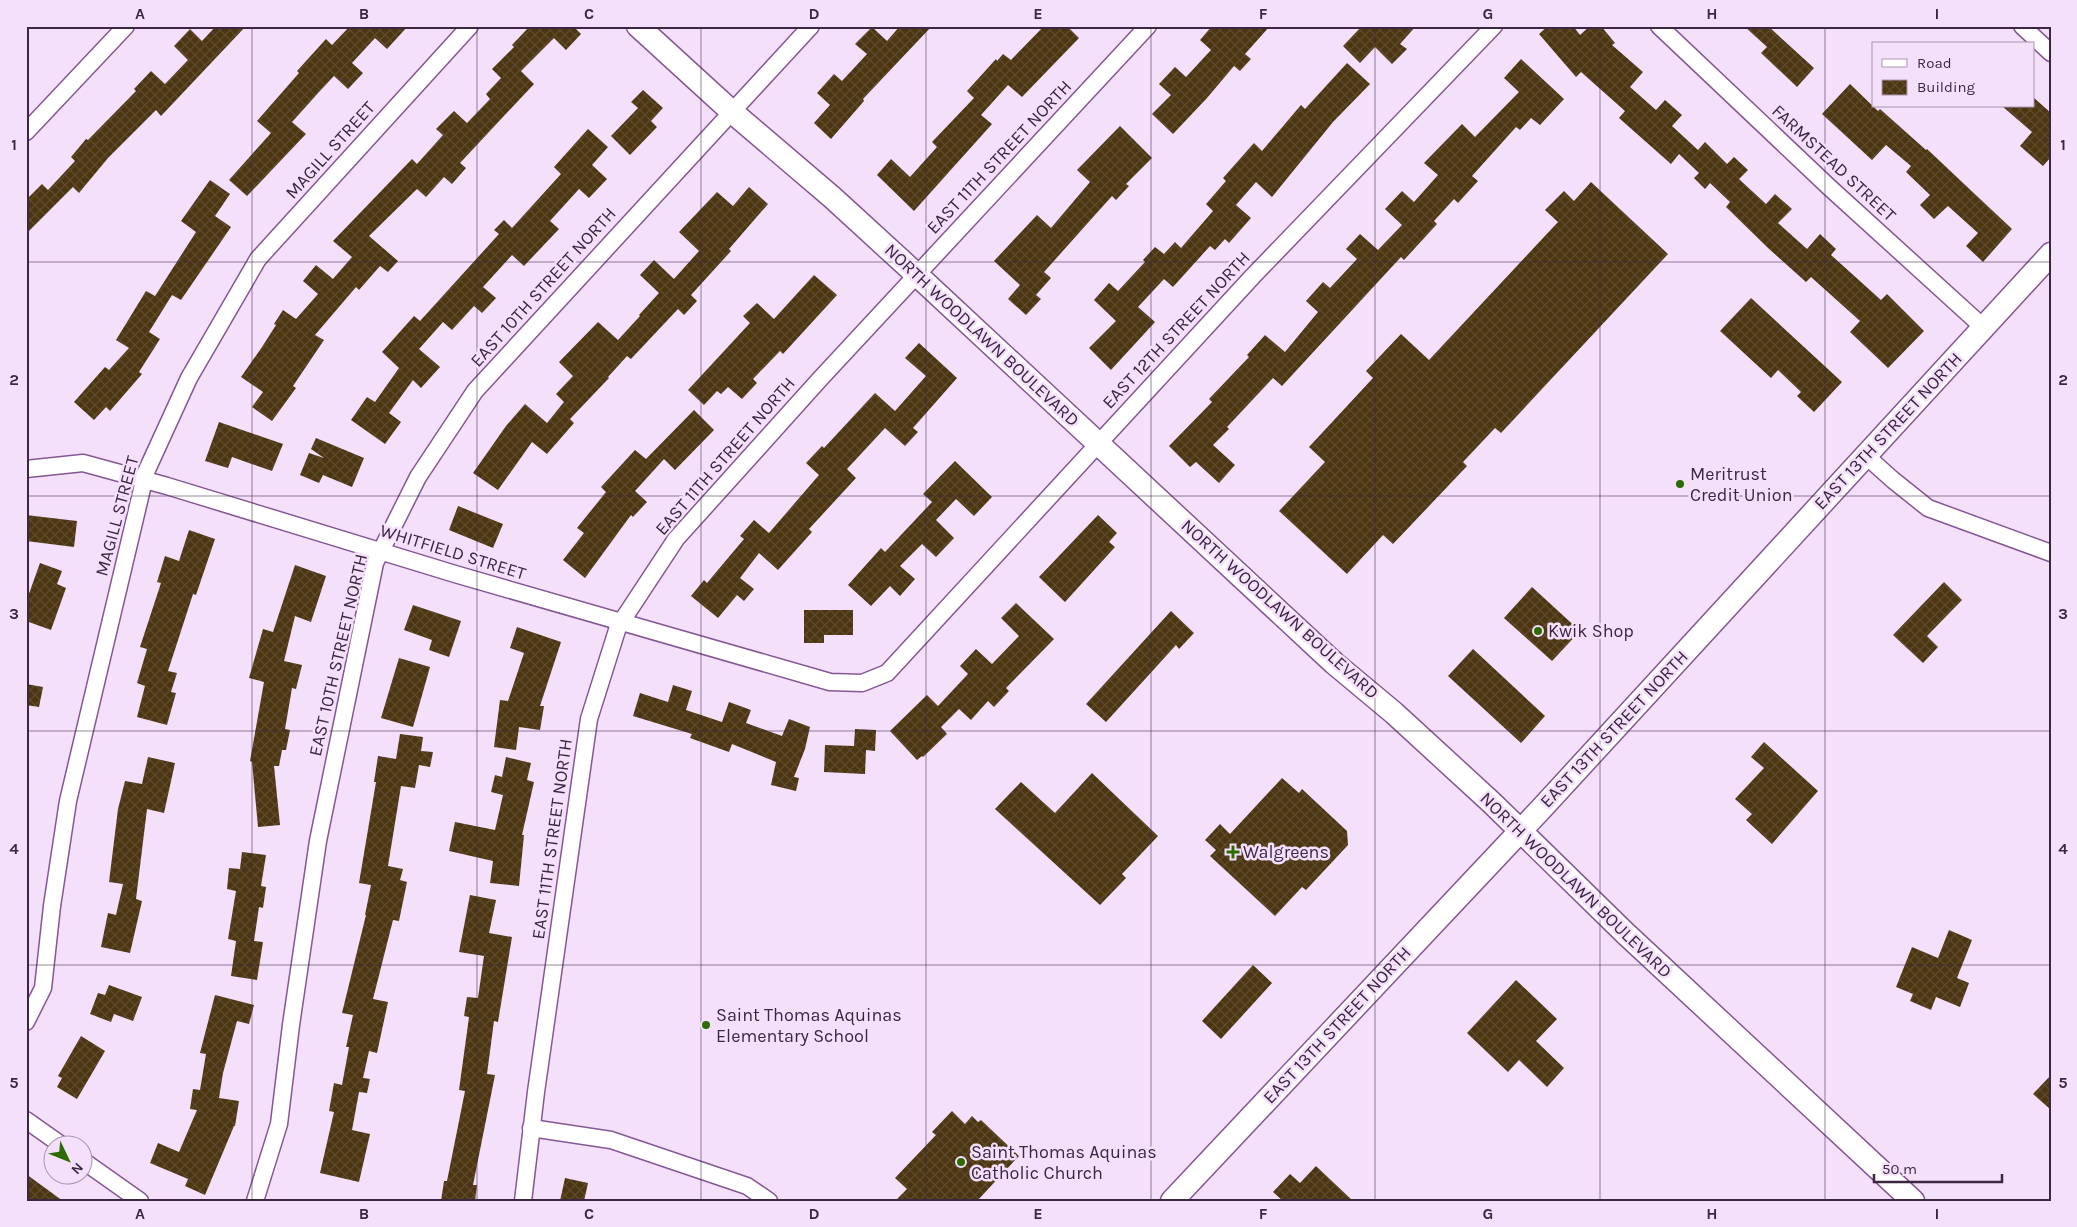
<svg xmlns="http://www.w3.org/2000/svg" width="2077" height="1227" font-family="Karla,sans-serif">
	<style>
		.building { fill: url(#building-cross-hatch) }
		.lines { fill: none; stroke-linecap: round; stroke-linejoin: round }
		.street-casing { stroke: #855795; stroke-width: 19 }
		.secondary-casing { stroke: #855795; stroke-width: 25 }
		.street { stroke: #fff; stroke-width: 16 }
		.secondary { stroke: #fff; stroke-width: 22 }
		.grid { fill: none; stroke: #3b2741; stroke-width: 1; stroke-opacity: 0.55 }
		.poi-dot { fill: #2c6c00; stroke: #f5e0fc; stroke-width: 2 }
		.labels { text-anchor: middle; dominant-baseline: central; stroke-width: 5; stroke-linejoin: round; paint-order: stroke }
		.street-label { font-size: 18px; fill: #3b2741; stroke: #f5e0fc }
		.poi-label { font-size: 18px; fill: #3b2741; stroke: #f5e0fc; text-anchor: start }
		.neatline { fill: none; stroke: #3b2741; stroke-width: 2 }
		.grid-label { font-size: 16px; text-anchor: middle; font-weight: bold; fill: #3b2741 }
	</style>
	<defs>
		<pattern id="building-cross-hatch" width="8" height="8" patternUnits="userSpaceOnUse" patternTransform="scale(1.25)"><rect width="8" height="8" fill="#4c3612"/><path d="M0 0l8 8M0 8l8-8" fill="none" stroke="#5e4a2d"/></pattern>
	</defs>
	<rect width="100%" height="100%" fill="#f5e0fc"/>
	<!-- building -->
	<g class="building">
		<path d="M216,26H246L161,116L156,110L108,158L79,193L73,187L26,234V200L42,184L48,190L75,161L71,157L86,139L88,140L136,91L134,89L151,71L165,84L188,60L174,46L190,29L202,41Z"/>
		<path d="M350,26H408L387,49L375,38L352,63L363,73L348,89L334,76L319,92L292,122L306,134L247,196L229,180L271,133L257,121L299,73L297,71L326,39L332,45Z"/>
		<path d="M530,26H573L581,34L566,50L554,38L521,71L534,84L460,163L466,168L452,184L444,177L426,197L417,189L369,236L398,261L388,272L380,266L359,290L356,287L315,335L324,340L293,386L296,388L272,421L252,407L263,392L241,377L262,347L276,325L274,324L283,310L296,319L318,294L303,281L316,265L333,279L352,257L333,241L412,159L417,164L443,135L436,129L454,111L467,123L490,99L486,94L501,78L492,69L514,47L512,45Z"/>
		<path d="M900,26H932L863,99L864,101L831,139L814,123L830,105L817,93L834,74L842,81L867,54L855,44L872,27L887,41Z"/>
		<path d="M1044,26H1067L1079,38L1022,97L1008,85L981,115L992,124L914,211L877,175L891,159L910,177L937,147L932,142L974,98L967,91L996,59L997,61L1003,54L1011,60Z"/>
		<path d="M1212,26H1270L1245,54L1251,59L1240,71L1234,66L1207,98L1173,134L1152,114L1171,95L1159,84L1175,67L1186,77L1211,50L1200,40Z"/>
		<path d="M1362,26H1416L1400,44L1407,49L1392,64L1375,47L1360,63L1343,46Z"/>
		<path d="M1548,26H1573L1580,35L1590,26H1601L1615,43L1612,45L1643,72L1630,87L1656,110L1665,100L1682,115L1672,126L1698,150L1705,142L1727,164L1734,157L1748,170L1739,179L1766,204L1775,194L1792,209L1778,223L1807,249L1820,234L1836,249L1831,255L1881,300L1887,294L1924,331L1888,368L1850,332L1860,321L1811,277L1806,282L1768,248L1726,207L1730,202L1710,183L1705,189L1694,178L1699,173L1679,154L1671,164L1619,118L1625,111L1581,72L1576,77L1539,34Z"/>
		<path d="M1744,26H1768L1814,68L1797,87L1761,53L1767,47Z"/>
		<path d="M1521,59L1564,99L1540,125L1531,118L1520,130L1516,127L1472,176L1478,181L1458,203L1454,199L1434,221L1437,224L1404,260L1401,257L1282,386L1273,378L1227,427L1229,429L1213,445L1235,465L1219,483L1196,462L1190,467L1169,446L1212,402L1209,399L1249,357L1247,355L1265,335L1285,352L1318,312L1306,301L1323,282L1330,288L1357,259L1346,249L1360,234L1378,250L1402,225L1385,209L1402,191L1414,202L1438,175L1424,163L1462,124L1475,137L1519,92L1504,78Z"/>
		<path d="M1347,63L1370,84L1333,122L1272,197L1256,182L1236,205L1251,218L1229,243L1225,239L1215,250L1210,246L1173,287L1164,279L1138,307L1155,322L1111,370L1089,348L1116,321L1094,300L1109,283L1118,291L1145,262L1143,260L1155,247L1164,254L1175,242L1181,248L1213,211L1206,204L1226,181L1223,178L1254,143L1262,151L1301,105L1305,109Z"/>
		<path d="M1850,84L1878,111L1880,109L1926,150L1927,149L2012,229L1983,262L1966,246L1978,233L1948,206L1934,219L1920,205L1930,195L1906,172L1911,166L1886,145L1872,160L1822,114Z"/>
		<path d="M643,90L663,108L651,121L657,127L630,155L611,136L638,108L631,102Z"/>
		<path d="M2033,97L2051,113V157L2043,166L2020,146L2032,132L2002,106H2033Z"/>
		<path d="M1120,126L1152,158L1126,184L1129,186L1116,200L1112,196L1044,272L1051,278L1036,295L1041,299L1026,315L1008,299L1020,285L994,261L1037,215L1051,228L1090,182L1077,170Z"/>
		<path d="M588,129L608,147L592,165L607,179L589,198L579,189L550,221L559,229L524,266L512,255L483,287L496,298L482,313L474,306L452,330L443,322L419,349L440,367L421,388L413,380L389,413L401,422L385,444L351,420L367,397L375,402L399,368L382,352L414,316L420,321L499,234L494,230L504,220L512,228L561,174L554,167Z"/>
		<path d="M210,180L230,194L215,216L231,227L181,300L172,295L149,332L160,339L139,372L142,374L110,411L106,407L94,420L74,402L105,367L109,370L129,348L116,340L146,291L155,296L196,232L181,221Z"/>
		<path d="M1591,182L1668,254L1501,433L1495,428L1463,462L1467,466L1393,544L1383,535L1347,574L1279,511L1325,462L1309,447L1373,378L1366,371L1401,334L1429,360L1558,222L1545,210L1564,191L1574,201Z"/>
		<path d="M749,187L768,204L729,249L731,251L691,295L697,301L684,315L678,309L631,359L627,356L608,377L609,378L570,419L574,423L547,454L532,442L498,490L473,473L506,426L525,404L547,423L564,402L556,394L573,376L559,362L598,322L618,340L640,316L639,315L659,293L640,275L654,260L674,279L699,251L679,232L717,192L733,206Z"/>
		<path d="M814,275L837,295L783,354L780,351L753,379L757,383L742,399L728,387L721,394L717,391L704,405L688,390L750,323L743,316L757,303L774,319Z"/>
		<path d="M1751,298L1842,382L1814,412L1797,396L1801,392L1778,370L1771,378L1720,331Z"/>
		<path d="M919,343L957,378L913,428L918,432L905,446L885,428L847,469L856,478L809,529L812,532L778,570L759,553L740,578L754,589L744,601L737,595L718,618L691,596L704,580L707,583L744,539L740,536L754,520L769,533L819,475L806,463L822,446L824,448L875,393L895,411L926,376L905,358Z"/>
		<path d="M694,410L714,430L675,470L664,459L635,491L647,502L633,517L631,515L585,578L563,560L584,533L577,528L606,492L601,487L635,450L646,459Z"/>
		<path d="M219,422L283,444L272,471L232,457L228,468L205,461Z"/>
		<path d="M316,438L364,458L352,487L323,475L319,483L300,475L309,453L324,458L311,449Z"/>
		<path d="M955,461L992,497L974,516L956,499L936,520L954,538L936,557L922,544L900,566L915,579L900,596L890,586L871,606L848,585L881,548L885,552L932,502L923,494Z"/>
		<path d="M458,506L503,524L493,548L449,530Z"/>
		<path d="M26,515L77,521L74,547L26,541Z"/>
		<path d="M1098,515L1117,533L1109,542L1115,547L1065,602L1039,577Z"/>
		<path d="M189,530L215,539L196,595L193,594L168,671L177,673L171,692L176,693L167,725L137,717L145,686L137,683L147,649L140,647L161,583L157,582L165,556L179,561Z"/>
		<path d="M40,563L62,571L57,584L66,588L51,630L26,621V602Z"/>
		<path d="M295,565L326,576L311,622L295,616L284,661L302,665L296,689L292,688L285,729L290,730L286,750H282L279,766H274L280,825L258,827L252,762L250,761L264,682L249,678L263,629L273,632Z"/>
		<path d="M1944,582L1962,600L1927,636L1938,647L1923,663L1893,635Z"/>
		<path d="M1532,587L1580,631L1552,661L1504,618Z"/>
		<path d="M1016,603L1054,639L1006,688L1009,691L994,707L988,701L971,720L959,709L941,727L947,734L923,757L922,756L917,760L890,731L927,695L938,706L968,674L960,666L976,649L992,664L1019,636L1001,618Z"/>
		<path d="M413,605L461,621L449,657L429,650L432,640L404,630Z"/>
		<path d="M804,610H853V635H824V643H804Z"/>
		<path d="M1171,611L1194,633L1179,649L1176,645L1106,722L1086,704Z"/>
		<path d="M517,627L561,642L540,706H544L540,730L519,727L516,750L494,747L500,700L508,701L524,653L510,648Z"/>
		<path d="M1473,649L1545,716L1521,743L1448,676Z"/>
		<path d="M399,658L430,667L413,727L381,718Z"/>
		<path d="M26,684L43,687L39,707L26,705Z"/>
		<path d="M673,685L692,691L686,710L722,722L729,702L751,710L746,723L782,736L789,719L810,727L805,749L794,777L799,778L796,791L771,785L776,762L732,744L729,752L690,738L692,734L633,716L640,693L668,702Z"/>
		<path d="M855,729L876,730L875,751L866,750L865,774L824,772L825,745L854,746Z"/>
		<path d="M400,734L423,737L421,751L433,752L430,767L419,765L415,788L401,786L388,866L403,869L400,880L407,882L399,921L393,920L373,999L388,1002L377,1053L369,1051L363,1078L370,1079L367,1093L359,1092L352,1130L370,1134L359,1182L320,1173L334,1112L329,1111L334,1083L342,1085L349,1047H346L353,1015L342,1013L366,915H365L371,885L359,883L376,782H374L378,756L396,759Z"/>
		<path d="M1764,742L1818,791L1772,844L1746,820L1752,814L1735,799L1764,768L1751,757Z"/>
		<path d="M148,757L175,763L164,813L147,809L136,899L142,901L130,953L101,947L108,913L116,915L123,884L109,882L118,809L125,781L142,784Z"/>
		<path d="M506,757L531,763L527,780L534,782L522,835H524L519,886L490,883L493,861L449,851L455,822L495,830L503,795L491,792L495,775L502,777Z"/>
		<path d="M1092,773L1158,836L1122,874L1126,878L1100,905L995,809L1021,782L1055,813Z"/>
		<path d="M1282,778L1299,793L1302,789L1347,831L1348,845L1306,890L1302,887L1275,916L1210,856L1216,850L1205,840L1220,824L1230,834Z"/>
		<path d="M242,852L266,855L261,886L266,887L263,908L259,907L254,941L263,942L257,980L231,976L236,941L228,939L236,891L227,889L229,868L240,869Z"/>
		<path d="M470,895L496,900L489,933L512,937L498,1022L494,1021L487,1074L495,1075L473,1185H477L475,1201H441L444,1181H447L465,1091L459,1090L469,1017L464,1016L467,997L478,998L484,956L459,952Z"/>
		<path d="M1949,930L1972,940L1957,978L1969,983L1960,1007L1936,997L1931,1010L1910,1001L1913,994L1896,987L1912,947L1938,958Z"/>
		<path d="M1253,965L1272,983L1221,1039L1202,1021Z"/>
		<path d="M1516,980L1557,1019L1536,1041L1564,1068L1547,1087L1519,1060L1508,1072L1467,1033Z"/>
		<path d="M109,985L142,997L133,1021L114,1014L111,1022L90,1014L98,993L105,995Z"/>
		<path d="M215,995L254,1005L249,1024L237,1021L223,1073L219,1098L239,1101L235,1126H234L205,1195L185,1186L188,1179L150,1163L158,1143L179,1152L197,1110L190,1109L193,1089L200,1090L206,1054L200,1053Z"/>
		<path d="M81,1036L105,1051L77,1099L57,1087L62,1078L58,1076Z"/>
		<path d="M2051,1075V1110L2033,1094Z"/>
		<path d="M952,1111L965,1124L972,1116L978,1122L981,1120L1019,1156L977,1201H895L907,1189L895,1178L936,1135L932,1132Z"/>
		<path d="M1316,1166L1353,1201H1283L1273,1192L1290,1174L1300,1183Z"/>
		<path d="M26,1174L63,1201H26Z"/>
		<path d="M565,1178L588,1183L584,1201H560Z"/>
	</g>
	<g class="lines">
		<!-- street casing -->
		<g class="street-casing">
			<g id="street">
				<path d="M1659,26L1829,187L1983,327"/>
				<path d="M2022,26L2051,53"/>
				<path d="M26,132L126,26"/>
				<path d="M1865,455L1893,480L1928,508L2051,553"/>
				<path d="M26,469L83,463L167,486L455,574L830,682L862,683L887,673L1253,276L1494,26"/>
				<path d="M26,1022L43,988L52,906L68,801L146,472L189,378L258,259L470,26"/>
				<path d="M26,1120L60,1144"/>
				<path d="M531,1128L611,1140L747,1186L769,1201"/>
				<path d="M82,1160L140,1201"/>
				<path d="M255,1201L279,1124L291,1025L318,841L375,563L418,477L475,391L811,26"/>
				<path d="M523,1201L536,1092L589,719L618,627L676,539L820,379L1148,26"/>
			</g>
		</g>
		<!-- secondary casing -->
		<g class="secondary-casing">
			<g id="secondary">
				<path d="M638,26L731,111L833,198L917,275L1334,663L1394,713L1492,803L1625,933L1913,1201"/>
				<path d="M1172,1201L1542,808L2051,254"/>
			</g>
		</g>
		<!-- street -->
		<use href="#street" class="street"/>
		<!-- secondary -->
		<use href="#secondary" class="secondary"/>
	</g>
	<!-- grid -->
	<path class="grid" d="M252,26V1201M477,26V1201M701,26V1201M926,26V1201M1151,26V1201M1375,26V1201M1600,26V1201M1825,26V1201M26,262H2051M26,496H2051M26,731H2051M26,965H2051"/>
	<!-- markers -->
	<g class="poi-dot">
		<circle cx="1680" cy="484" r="5"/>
		<circle cx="1538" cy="631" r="5"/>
		<path d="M1230.5 844.5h5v5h5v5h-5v5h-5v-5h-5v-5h5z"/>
		<circle cx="706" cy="1025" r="5"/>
		<circle cx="961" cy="1162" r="5"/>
	</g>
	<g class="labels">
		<!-- street labels -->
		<g class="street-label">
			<text transform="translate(330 150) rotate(-48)">MAGILL STREET</text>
			<text transform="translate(999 157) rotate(-47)">EAST 11TH STREET NORTH</text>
			<text transform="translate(1834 163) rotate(43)">FARMSTEAD STREET</text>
			<text transform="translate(543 287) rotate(-48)">EAST 10TH STREET NORTH</text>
			<text transform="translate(1176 330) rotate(-47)">EAST 12TH STREET NORTH</text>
			<text transform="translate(982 335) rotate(43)">NORTH WOODLAWN BOULEVARD</text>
			<text transform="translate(1888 431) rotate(-47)">EAST 13TH STREET NORTH</text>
			<text transform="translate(725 456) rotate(-49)">EAST 11TH STREET NORTH</text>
			<text transform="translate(117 516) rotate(-75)">MAGILL STREET</text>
			<text transform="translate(453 552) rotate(17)">WHITFIELD STREET</text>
			<text transform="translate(1280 609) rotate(42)">NORTH WOODLAWN BOULEVARD</text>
			<text transform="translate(338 655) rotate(-77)">EAST 10TH STREET NORTH</text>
			<text transform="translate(1614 729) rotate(-47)">EAST 13TH STREET NORTH</text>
			<text transform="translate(552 839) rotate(-82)">EAST 11TH STREET NORTH</text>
			<text transform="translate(1576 885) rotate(44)">NORTH WOODLAWN BOULEVARD</text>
			<text transform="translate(1337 1025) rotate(-47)">EAST 13TH STREET NORTH</text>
		</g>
		<!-- poi labels -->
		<g class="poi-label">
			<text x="1690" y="474">Meritrust<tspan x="1690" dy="21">Credit Union</tspan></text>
			<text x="1548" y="631">Kwik Shop</text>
			<text x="1243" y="852">Walgreens</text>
			<text x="716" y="1015">Saint Thomas Aquinas<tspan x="716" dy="21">Elementary School</tspan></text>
			<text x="971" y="1152">Saint Thomas Aquinas<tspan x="971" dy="21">Catholic Church</tspan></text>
		</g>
	</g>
	<!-- border -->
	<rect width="2077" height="1227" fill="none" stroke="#f5e0fc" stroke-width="55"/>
	<!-- legend -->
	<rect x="1872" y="42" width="162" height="65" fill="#f5e0fc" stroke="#ab96b1"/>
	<rect x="1882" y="59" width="25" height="8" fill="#ffffff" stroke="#ab96b1"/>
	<text x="1917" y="68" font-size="15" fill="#3b2741">Road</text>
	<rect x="1882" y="80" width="25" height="15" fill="url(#building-cross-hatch)" stroke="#ab96b1"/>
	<text x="1917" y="92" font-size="15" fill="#3b2741">Building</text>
	<!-- north arrow -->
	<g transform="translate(68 1160) rotate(133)"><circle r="24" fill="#f5e0fc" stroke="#ab96b1"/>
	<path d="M0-4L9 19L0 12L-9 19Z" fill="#2c6c00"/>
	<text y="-8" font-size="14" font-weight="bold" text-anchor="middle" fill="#3b2741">N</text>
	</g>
	<!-- scale -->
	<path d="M1874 1174v8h128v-8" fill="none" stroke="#3b2741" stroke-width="2.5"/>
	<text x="1882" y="1174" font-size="15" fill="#3b2741" stroke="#f5e0fc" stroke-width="4" paint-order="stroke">50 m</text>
	<rect x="28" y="28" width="2022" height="1172" class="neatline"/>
	<g class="grid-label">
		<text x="140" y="19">A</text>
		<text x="364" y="19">B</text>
		<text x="589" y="19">C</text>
		<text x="814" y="19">D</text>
		<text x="1038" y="19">E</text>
		<text x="1263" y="19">F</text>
		<text x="1488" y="19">G</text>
		<text x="1712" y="19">H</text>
		<text x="1937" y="19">I</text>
		<text x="14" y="150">1</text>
		<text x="2063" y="150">1</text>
		<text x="14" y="385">2</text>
		<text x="2063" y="385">2</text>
		<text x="14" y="619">3</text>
		<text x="2063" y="619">3</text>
		<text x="14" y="854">4</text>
		<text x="2063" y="854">4</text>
		<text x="14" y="1088">5</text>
		<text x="2063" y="1088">5</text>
		<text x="140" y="1219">A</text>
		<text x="364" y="1219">B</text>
		<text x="589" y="1219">C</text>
		<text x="814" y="1219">D</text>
		<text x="1038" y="1219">E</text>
		<text x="1263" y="1219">F</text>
		<text x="1488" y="1219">G</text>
		<text x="1712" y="1219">H</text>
		<text x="1937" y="1219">I</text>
	</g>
</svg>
